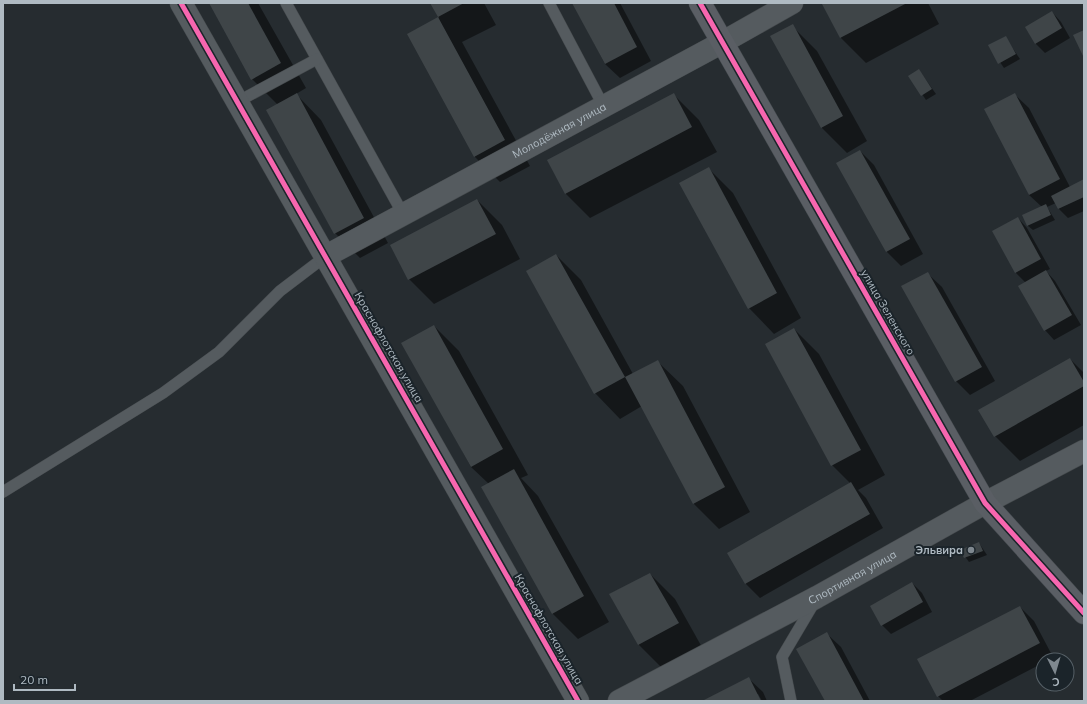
<svg xmlns="http://www.w3.org/2000/svg" width="1087" height="704" font-family="Mulish,sans-serif">
	<style>
		.shadow { fill: #0007 }
		.building { fill: #3f4548 }
		.lines { fill: none; stroke-linecap: round; stroke-linejoin: round }
		.lane-casing { stroke: #44494c; stroke-width: 12 }
		.street-casing { stroke: #44494c; stroke-width: 23 }
		.secondary-casing { stroke: #43494d; stroke-width: 23 }
		.lane { stroke: #555b5f; stroke-width: 11 }
		.street { stroke: #555b5f; stroke-width: 22 }
		.secondary { stroke: #5a5e64; stroke-width: 22 }
		.cycleway-casing { stroke: #1b242a; stroke-width: 8 }
		.cycleway { stroke: #f766af; stroke-width: 5 }
		.poi-dot { fill: #7f888f; stroke: #1b242a; stroke-width: 1.5 }
		.labels { text-anchor: middle; dominant-baseline: central; stroke-width: 4; stroke-linejoin: round; paint-order: stroke }
		.street-label { font-size: 11px; fill: #afbac2; stroke: #1b242a }
		.poi-label { font-size: 11px; font-weight: bold; fill: #afbac2; stroke: #1b242a; text-anchor: end }
	</style>
	<rect width="100%" height="100%" fill="#262c30"/>
	<!-- shadow -->
	<g class="shadow">
		<path d="M210,3H258L306,88L296,94L321,120L388,243L360,258L335,233L278,105L252,79Z"/>
		<path d="M431,3H484L496,25L462,42L530,166L500,182L475,157L408,34L439,18Z"/>
		<path d="M573,3H620L651,61L620,78L605,64Z"/>
		<path d="M827,3H928L939,24L866,63L840,37Z"/>
		<path d="M1052,12L1061,22L1070,38L1045,53L1035,43Z"/>
		<path d="M792,26L817,51L867,141L847,153L822,128Z"/>
		<path d="M1005,37L1020,59L1004,68L989,46Z"/>
		<path d="M919,70L936,94L926,100L910,76Z"/>
		<path d="M1014,94L1029,108L1070,187L1084,181V211L1068,218L1059,209L1056,203L1047,207L1055,220L1033,230L1028,226L1024,216L1042,207L1029,195Z"/>
		<path d="M674,95L699,120L717,152L590,218L565,193Z"/>
		<path d="M860,151L874,165L923,254L901,266L887,252L838,163Z"/>
		<path d="M708,168L733,193L801,318L774,334L749,308Z"/>
		<path d="M477,200L502,225L520,259L434,304L409,279Z"/>
		<path d="M1018,218L1027,228L1050,269L1046,271L1055,281L1081,325L1054,340L1045,330L1026,283L1016,273Z"/>
		<path d="M556,255L581,280L633,374L657,361L683,386L750,512L719,529L694,504L642,406L620,419L595,393L527,271Z"/>
		<path d="M927,273L942,287L995,381L970,395L956,381Z"/>
		<path d="M434,326L459,351L528,475L521,478L538,496L609,622L578,639L553,614L482,488L489,484L471,467L403,343Z"/>
		<path d="M794,329L819,354L885,475L858,490L866,498L883,528L760,598L746,584L729,553L851,484L832,465Z"/>
		<path d="M1070,359L1084,373V425L1020,461L995,436Z"/>
		<path d="M979,543L987,555L969,562L961,551Z"/>
		<path d="M650,574L675,599L703,649L664,670L639,645L610,594Z"/>
		<path d="M912,583L922,593L932,612L891,634L882,625Z"/>
		<path d="M1020,607L1034,621L1053,657L1043,660V663L970,701H943L938,696Z"/>
		<path d="M826,633L841,647L870,701H826Z"/>
		<path d="M748,678L763,692L767,701H762L758,694H756L760,701H704Z"/>
	</g>
	<!-- building -->
	<g class="building">
		<path d="M209,3H248L281,63L251,80Z"/>
		<path d="M430,3H464L438,17L505,140L474,157L407,34L438,17Z"/>
		<path d="M572,3H614L637,47L605,64Z"/>
		<path d="M825,3H907L840,38L822,4Z"/>
		<path d="M1052,11L1062,28L1035,44L1025,27Z"/>
		<path d="M793,24L843,116L821,128L770,36Z"/>
		<path d="M1084,30V58L1073,35Z"/>
		<path d="M1006,36L1016,54L998,64L988,45Z"/>
		<path d="M919,69L932,89L921,96L908,76Z"/>
		<path d="M297,93L364,218L334,234L266,110Z"/>
		<path d="M674,93L692,127L565,194L547,160Z"/>
		<path d="M1015,93L1060,179L1029,195L984,109Z"/>
		<path d="M860,150L910,239L886,252L836,163Z"/>
		<path d="M709,167L777,293L748,309L679,183Z"/>
		<path d="M1084,179V197L1058,209L1051,196Z"/>
		<path d="M477,199L496,234L408,280L390,245Z"/>
		<path d="M1046,204L1051,215L1027,226L1022,215Z"/>
		<path d="M1018,217L1041,259L1015,273L992,231Z"/>
		<path d="M556,254L625,377L594,394L526,271Z"/>
		<path d="M1046,270L1072,315L1044,331L1018,286Z"/>
		<path d="M928,272L982,367L955,382L901,286Z"/>
		<path d="M434,325L503,449L471,467L401,343Z"/>
		<path d="M794,328L861,450L831,466L765,344Z"/>
		<path d="M1070,358L1084,382V386L994,437L978,410Z"/>
		<path d="M658,360L725,487L693,504L625,377Z"/>
		<path d="M514,469L584,596L552,614L481,487Z"/>
		<path d="M851,482L870,514L745,584L727,553Z"/>
		<path d="M979,542L983,551L964,558L960,550Z"/>
		<path d="M650,573L679,623L638,645L609,594Z"/>
		<path d="M912,582L923,602L881,626L870,606Z"/>
		<path d="M1020,606L1040,643L937,697L917,659Z"/>
		<path d="M827,632L864,701H825L796,649Z"/>
		<path d="M749,677L761,701H702Z"/>
	</g>
	<g class="lines">
		<!-- lane casing -->
		<g class="lane-casing">
			<g id="lane">
				<path d="M286,3L403,214"/>
				<path d="M549,3L604,107"/>
				<path d="M237,102L317,59"/>
				<path d="M3,492L163,393L219,352L280,291L326,256"/>
				<path d="M791,701L782,657L814,603"/>
			</g>
		</g>
		<!-- street casing -->
		<g class="street-casing">
			<g id="street">
				<path d="M181,3L578,701"/>
				<path id="s1" d="M326,256L723,42L792,3"/>
				<path id="s2" d="M619,701L817,597L985,503L1084,451"/>
			</g>
		</g>
		<!-- secondary casing -->
		<g class="secondary-casing">
			<path id="secondary" d="M700,3L985,503L1084,613"/>
		</g>
		<!-- lane -->
		<use href="#lane" class="lane"/>
		<!-- street -->
		<use href="#street" class="street"/>
		<!-- secondary -->
		<use href="#secondary" class="secondary"/>
		<!-- cycleway casing -->
		<g class="cycleway-casing">
			<g id="cycleway">
				<path d="M181,3L578,701"/>
				<path d="M700,3L985,503L1084,613"/>
			</g>
		</g>
		<!-- cycleway -->
		<use href="#cycleway" class="cycleway"/>
	</g>
	<!-- markers -->
	<circle class="poi-dot" cx="971" cy="550" r="4"/>
	<g class="labels">
		<!-- street labels -->
		<g class="street-label">
			<text stroke="none"><textPath href="#s1" startOffset="265">Молодёжная улица</textPath></text>
			<text transform="translate(888 312) rotate(60)">улица Зеленского</text>
			<text transform="translate(389 347) rotate(60)">Краснофлотская улица</text>
			<text stroke="none"><textPath href="#s2" startOffset="264">Спортивная улица</textPath></text>
			<text transform="translate(549 629) rotate(60)">Краснофлотская улица</text>
		</g>
		<!-- poi labels -->
		<g class="poi-label">
			<text x="963" y="550">Эльвира</text>
		</g>
	</g>
	<!-- border -->
	<rect width="1087" height="704" fill="none" stroke="#afbac2" stroke-width="8"/>
	<!-- north arrow -->
	<g transform="translate(1055 672) rotate(175)"><circle r="19" fill="#1b242a" stroke="#566067"/>
	<path d="M0-3L7 15L0 10L-7 15Z" fill="#7f888f"/>
	<text y="-6" font-size="11" font-weight="bold" text-anchor="middle" fill="#afbac2">С</text>
	</g>
	<!-- scale -->
	<path d="M14 684v6h61v-6" fill="none" stroke="#afbac2" stroke-width="2"/>
	<text x="20" y="684" font-size="12" fill="#afbac2" stroke="#1b242a" stroke-width="3" paint-order="stroke">20 m</text>
</svg>
